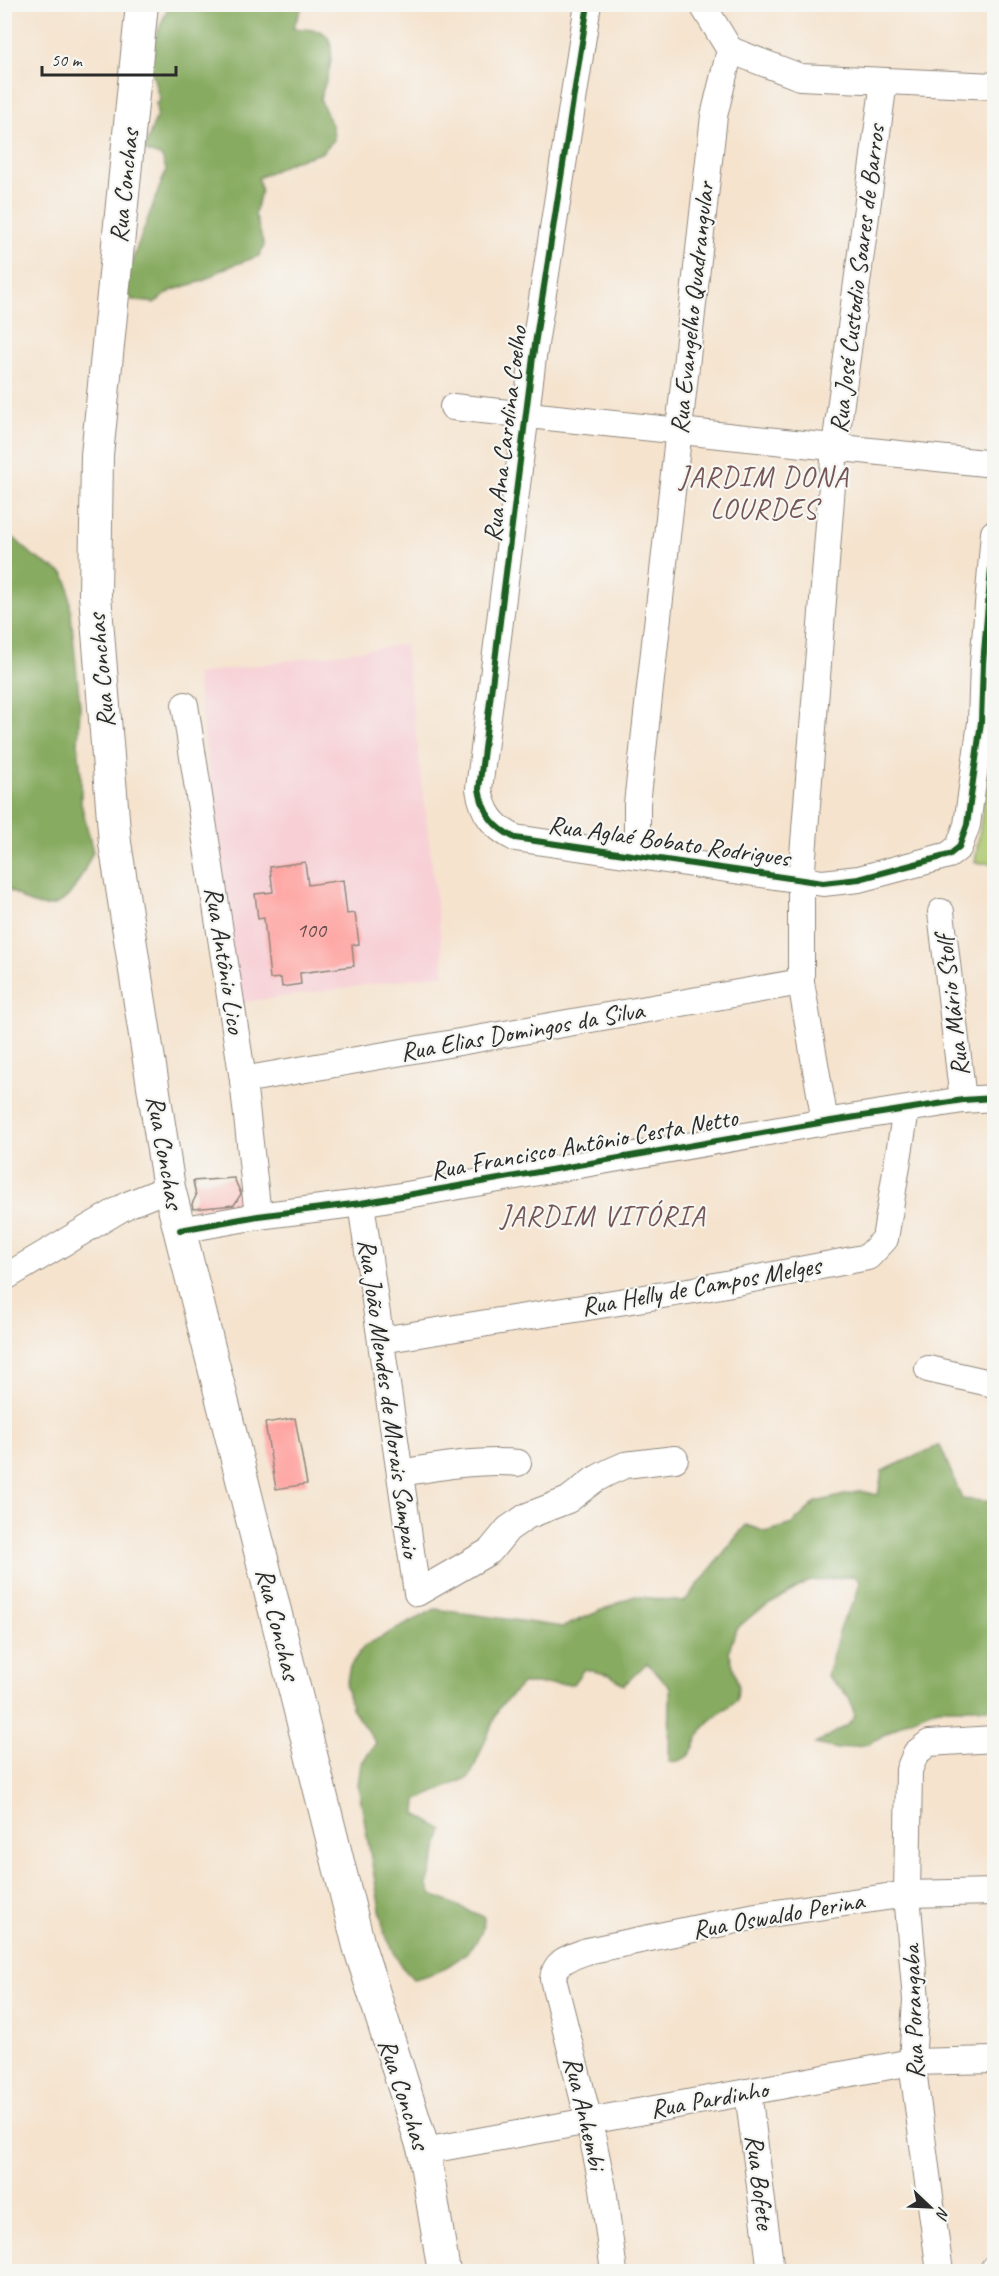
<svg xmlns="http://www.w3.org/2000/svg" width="999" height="2276" font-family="Caveat,sans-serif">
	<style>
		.built { fill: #f7cfd5 }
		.green { fill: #aac66d; stroke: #6a784c; stroke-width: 1.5 }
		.forest { fill: #87ab60; stroke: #596b46; stroke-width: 1.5 }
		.building { fill: #fea4a2 }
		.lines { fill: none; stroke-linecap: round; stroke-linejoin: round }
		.minor-casing { stroke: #90877c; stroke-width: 28 }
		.major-casing { stroke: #90877c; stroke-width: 34 }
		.minor { stroke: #fff; stroke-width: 26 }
		.major { stroke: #fff; stroke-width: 32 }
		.cycleway-casing { stroke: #f6f6f2; stroke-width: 10 }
		.cycleway { stroke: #1b5e20; stroke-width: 6 }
		.labels { text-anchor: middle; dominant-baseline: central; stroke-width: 4.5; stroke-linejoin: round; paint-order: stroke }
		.number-label { font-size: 22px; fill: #604949 }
		.street-label { font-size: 26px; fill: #2b2b2b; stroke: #f6f6f2 }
		.quarter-label { font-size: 28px; letter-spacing: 1.5px; fill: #755555; stroke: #f6f6f2 }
	</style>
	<rect width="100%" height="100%" fill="#f6f6f2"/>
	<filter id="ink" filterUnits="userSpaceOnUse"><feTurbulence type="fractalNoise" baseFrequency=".0167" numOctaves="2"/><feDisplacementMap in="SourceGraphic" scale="12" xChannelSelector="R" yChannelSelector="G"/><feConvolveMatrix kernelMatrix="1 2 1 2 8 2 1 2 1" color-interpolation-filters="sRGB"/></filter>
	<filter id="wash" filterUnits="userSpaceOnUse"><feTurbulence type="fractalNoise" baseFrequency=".008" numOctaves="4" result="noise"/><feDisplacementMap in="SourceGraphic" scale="24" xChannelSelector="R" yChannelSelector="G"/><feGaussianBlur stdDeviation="1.35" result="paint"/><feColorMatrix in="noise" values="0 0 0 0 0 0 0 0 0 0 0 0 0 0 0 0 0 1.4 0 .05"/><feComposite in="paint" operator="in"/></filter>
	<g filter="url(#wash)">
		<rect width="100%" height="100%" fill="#f5e3ce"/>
		<!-- built -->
		<path class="built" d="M405,644L445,974L239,1003L196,674Z"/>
		<!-- green -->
		<path class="green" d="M994,756V863H975L990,757Z"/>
		<!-- forest -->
		<g class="forest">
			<path d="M169,5H303L293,28C301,29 315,29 322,32C342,44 325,83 320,99L333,128L334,140L321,153L294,161L258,178L261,190L255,214L264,246L259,256L223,269L203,281L173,290L154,303L132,300L123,285L166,170L162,157L144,150L157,115L156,103L160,101L145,45L156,36Z"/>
			<path d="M5,532L15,539L35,557L64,574L68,583L80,706L78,745L81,775V803L93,852C80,877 69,916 33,904C22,901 16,891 5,889Z"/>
			<path d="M940,1445L962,1499L994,1502V1708H938L906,1721L869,1744L838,1749L815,1744L848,1725L855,1716L849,1697L827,1676L842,1622L855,1600L860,1581L853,1576L807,1582L755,1613L736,1629L729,1651L738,1684L737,1700C727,1708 716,1715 707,1724C691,1740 699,1761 669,1762L670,1688L647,1663L624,1685L610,1675L584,1669L573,1684H522L499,1708L470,1777L417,1800L416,1814L443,1830L427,1885L432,1895L484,1917C485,1949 442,1974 413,1979L401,1966L384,1932L358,1785L361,1764L376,1743L351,1708L346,1686L350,1666L364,1646L435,1609L563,1627L634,1596L684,1602L746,1525L766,1532L792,1524L816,1502L861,1491L878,1495L882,1471Z"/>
		</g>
		<g id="blocks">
			<!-- building -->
			<g class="building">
				<path d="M305,862L308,885L343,880L347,914L355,913L359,944L352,945L354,966L300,973L301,984L282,987L281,978L270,979L264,918L258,919L255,894L273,892L270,867Z"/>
				<path d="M234,1178L241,1194L234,1205L193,1209L192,1204L196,1196L193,1181Z"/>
				<path d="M295,1418L307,1484L276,1489L265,1423Z"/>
			</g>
		</g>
	</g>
	<g filter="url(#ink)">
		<use href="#blocks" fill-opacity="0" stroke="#90877c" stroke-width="1.5"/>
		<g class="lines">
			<!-- minor casing -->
			<g class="minor-casing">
				<g id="minor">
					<path d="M588,4L533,357L479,789C483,813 493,827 515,838L823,883L859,879L949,855L959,847L967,825L981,722L983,664L994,533"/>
					<path d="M702,4L730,50L800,77L994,86"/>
					<path d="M453,407L994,464"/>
					<path d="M185,705L243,1080L258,1216"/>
					<path d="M637,855V804L714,116L730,50"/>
					<path d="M941,912L963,1100"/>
					<path d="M243,1080L801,982"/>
					<path d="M825,1122L801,982V881L835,447L884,81"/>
					<path d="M361,1203L417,1593L490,1551L508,1529L527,1516L568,1500L594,1480L609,1472L625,1465L675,1459"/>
					<path d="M180,1230L258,1216L361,1203L825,1122L963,1100L994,1098"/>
					<path d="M4,1278L127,1205L169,1188"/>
					<path d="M381,1340L694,1290L868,1257L885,1239L906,1110"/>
					<path d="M928,1369L994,1384"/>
					<path d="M400,1473C438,1467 479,1459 518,1463"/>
					<path d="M748,2092L771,2272"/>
					<path d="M424,2151L912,2062L994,2060"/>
					<path d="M614,2272L603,2188L589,2121L553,1979C555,1960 571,1957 587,1951L756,1916L907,1894L994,1892"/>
					<path d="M940,2272L912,2062L916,2000L907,1894L909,1770L916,1753L929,1743L994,1739"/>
					<path d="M993,2272L994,2268"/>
				</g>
			</g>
			<!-- major casing -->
			<g class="major-casing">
				<path id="major" d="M142,4L97,455L95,595L115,843L169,1188L359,1946L424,2151L444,2272"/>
			</g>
			<!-- minor -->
			<use href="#minor" class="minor"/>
			<!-- major -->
			<use href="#major" class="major"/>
			<!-- cycleway casing -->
			<g class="cycleway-casing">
				<g id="cycleway">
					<path d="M588,4L533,357L479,789C483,813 493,827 515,838L823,883L859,879L949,855L959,847L967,825L981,722L983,664L994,533"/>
					<path d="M180,1230L258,1216L361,1203L825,1122L963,1100L994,1098"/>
				</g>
			</g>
			<!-- cycleway -->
			<use href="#cycleway" class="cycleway"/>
		</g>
	</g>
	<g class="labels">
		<!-- number labels -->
		<g class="number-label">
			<text x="311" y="930">100</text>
		</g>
		<!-- street labels -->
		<g class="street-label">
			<text transform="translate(124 186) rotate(-84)">Rua Conchas</text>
			<text transform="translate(857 279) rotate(-83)">Rua José Custodio Soares de Barros</text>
			<text transform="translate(692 308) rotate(-84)">Rua Evangelho Quadrangular</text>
			<text transform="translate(505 434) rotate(-83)">Rua Ana Carolina Coelho</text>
			<text transform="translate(101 671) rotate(-95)">Rua Conchas</text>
			<text transform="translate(669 841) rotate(8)">Rua Aglaé Bobato Rodrigues</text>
			<text transform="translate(225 960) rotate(81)">Rua Antônio Lico</text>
			<text transform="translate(952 1006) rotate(-97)">Rua Mário Stolf</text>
			<text transform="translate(522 1031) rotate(-10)">Rua Elias Domingos da Silva</text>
			<text transform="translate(584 1144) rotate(-10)">Rua Francisco Antônio Cesta Netto</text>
			<text transform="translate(165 1152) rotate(80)">Rua Conchas</text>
			<text transform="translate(701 1286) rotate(-10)">Rua Helly de Campos Melges</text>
			<text transform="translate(389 1398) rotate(82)">Rua João Mendes de Morais Sampaio</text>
			<text transform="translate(278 1624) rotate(76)">Rua Conchas</text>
			<text transform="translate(778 1915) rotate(-10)">Rua Oswaldo Perina</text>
			<text transform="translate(913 2012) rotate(-92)">Rua Porangaba</text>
			<text transform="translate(404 2094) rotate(72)">Rua Conchas</text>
			<text transform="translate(709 2099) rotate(-10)">Rua Pardinho</text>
			<text transform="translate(585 2113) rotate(77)">Rua Anhembi</text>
			<text transform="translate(760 2182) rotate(83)">Rua Bofete</text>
		</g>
		<!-- quarter labels -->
		<g class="quarter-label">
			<text x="764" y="476">JARDIM DONA<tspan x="764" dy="32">LOURDES</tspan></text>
			<text x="603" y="1215">JARDIM VITÓRIA</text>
		</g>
	</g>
	<!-- margin -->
	<rect width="999" height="2276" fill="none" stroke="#f6f6f2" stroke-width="24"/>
	<!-- north arrow -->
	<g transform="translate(930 2207) rotate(113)" stroke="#f6f6f2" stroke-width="4.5" paint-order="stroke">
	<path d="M0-4.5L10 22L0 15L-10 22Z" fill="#2b2b2b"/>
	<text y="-9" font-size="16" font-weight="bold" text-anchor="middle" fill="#2b2b2b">N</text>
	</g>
	<!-- scale -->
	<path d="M42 66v9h134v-9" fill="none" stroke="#2b2b2b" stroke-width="3"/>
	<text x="51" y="66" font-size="18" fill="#2b2b2b" stroke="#f6f6f2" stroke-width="4.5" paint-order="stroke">50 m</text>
</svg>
